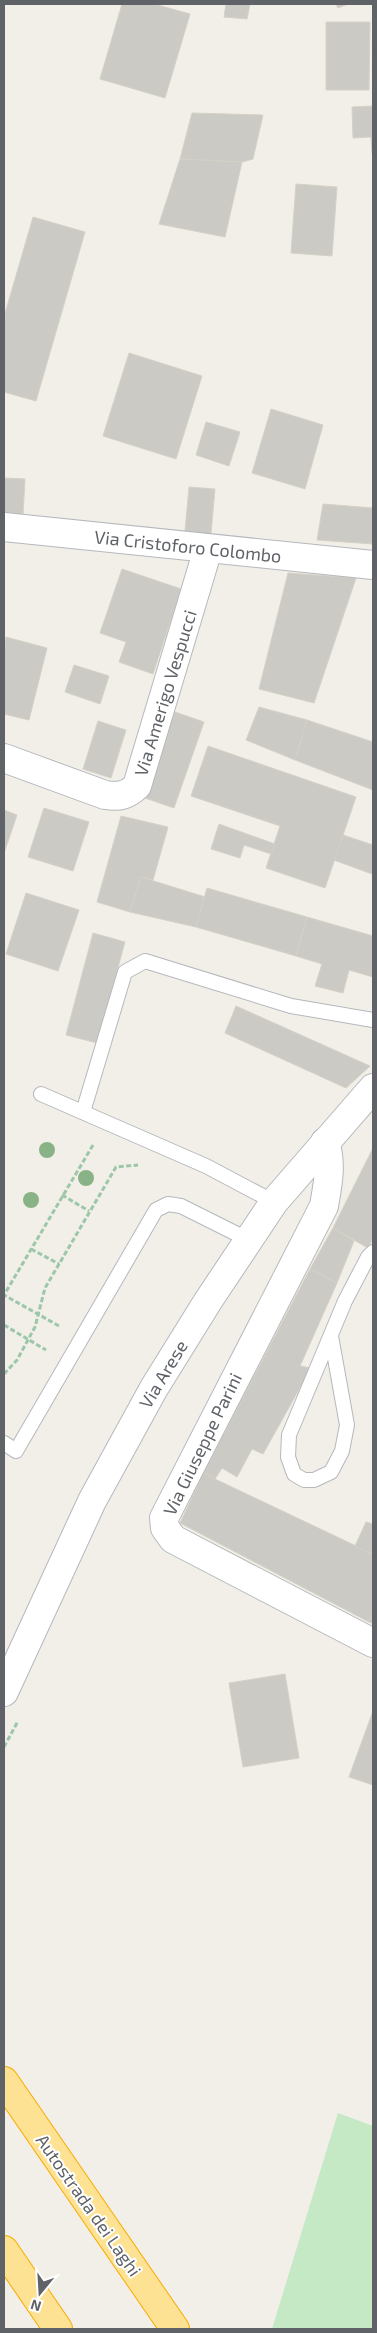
<svg xmlns="http://www.w3.org/2000/svg" width="377" height="2333" font-family="'Exo 2',sans-serif">
	<style>
		.green { fill: #c5e8c5 }
		.building { fill: #cccac5; stroke: #d6d1c6 }
		.lines { fill: none; stroke-linecap: round; stroke-linejoin: round }
		.service-casing { stroke: #b5b8bc; stroke-width: 16 }
		.minor-casing { stroke: #b5b8bc; stroke-width: 30 }
		.motorway-casing { stroke: #f9ab00; stroke-width: 30 }
		.path { stroke: #9cc7a9; stroke-width: 3; stroke-dasharray: 5 2.5; stroke-linecap: butt }
		.service { stroke: #fff; stroke-width: 14 }
		.minor { stroke: #fff; stroke-width: 28 }
		.motorway { stroke: #fde293; stroke-width: 28 }
		.tree { fill: #89b387 }
		.labels { text-anchor: middle; dominant-baseline: central; stroke-width: 4; stroke-linejoin: round; paint-order: stroke }
		.street-label { font-size: 18px; fill: #5f6368; stroke: #fff }
	</style>
	<rect width="100%" height="100%" fill="#f1efe8"/>
	<!-- green -->
	<path class="green" d="M338,2113L373,2126V2329H272Z"/>
	<!-- building -->
	<g class="building">
		<path d="M122,4H154L190,14L165,98L100,79Z"/>
		<path d="M226,4H250L247,19L224,17Z"/>
		<path d="M336,4H348L338,8Z"/>
		<path d="M326,22H370L369,90H326Z"/>
		<path d="M373,106V153H372L371,137L353,138L352,107Z"/>
		<path d="M192,113L263,115L253,159L242,162L180,159Z"/>
		<path d="M180,159L242,162L225,237L159,224Z"/>
		<path d="M296,184L337,187L332,256L291,253Z"/>
		<path d="M33,217L85,232L36,401L4,392V317Z"/>
		<path d="M129,353L202,376L176,459L103,436Z"/>
		<path d="M271,409L323,425L305,489L252,473Z"/>
		<path d="M206,422L240,432L229,466L196,455Z"/>
		<path d="M4,478L25,479L23,515L4,513Z"/>
		<path d="M189,487L215,489L211,534L185,531Z"/>
		<path d="M323,504L373,508V544L317,540Z"/>
		<path d="M122,569L181,589L153,674L119,662L126,642L100,633Z"/>
		<path d="M288,573L356,578L314,703L259,689Z"/>
		<path d="M6,637L47,648L29,720L4,714V647Z"/>
		<path d="M74,665L109,676L100,704L65,692Z"/>
		<path d="M259,707L307,720L295,760L246,740Z"/>
		<path d="M175,712L204,722L174,808L145,798Z"/>
		<path d="M307,720L373,742V790L295,760Z"/>
		<path d="M98,721L126,730L111,778L83,769Z"/>
		<path d="M208,746L356,797L325,888L266,868L280,826L191,796Z"/>
		<path d="M44,808L89,822L73,871L28,857Z"/>
		<path d="M4,810L17,815L4,853Z"/>
		<path d="M121,816L168,827L153,880L141,877L130,912L97,902Z"/>
		<path d="M219,824L275,844L271,854L244,845L240,858L211,849Z"/>
		<path d="M343,835L373,845L372,874L334,860Z"/>
		<path d="M141,877L205,897L196,927L130,912Z"/>
		<path d="M207,888L307,917L296,956L196,927Z"/>
		<path d="M26,893L79,910L58,971L6,954Z"/>
		<path d="M307,917L373,936V977L349,970L343,993L315,986L322,964L296,956Z"/>
		<path d="M93,933L125,942L97,1043L66,1035Z"/>
		<path d="M236,1006L370,1066L346,1088L225,1033Z"/>
		<path d="M373,1148V1238L368,1248L333,1228Z"/>
		<path d="M333,1228L354,1241L337,1283L310,1269Z"/>
		<path d="M310,1269L337,1283L300,1366L311,1368L263,1454L252,1449L237,1477L222,1468L215,1479L204,1472Z"/>
		<path d="M204,1472L215,1479L373,1554V1612L369,1622L180,1523Z"/>
		<path d="M366,1522L373,1524V1554L355,1546Z"/>
		<path d="M373,1612V1623L369,1622Z"/>
		<path d="M285,1674L299,1758L243,1767L229,1683Z"/>
		<path d="M373,1711V1785L349,1777Z"/>
	</g>
	<g class="lines">
		<!-- service casing -->
		<g class="service-casing">
			<g id="service">
				<path d="M41,1094L206,1166L274,1202"/>
				<path d="M83,1112L125,972L145,961L291,1006L373,1020"/>
				<path d="M331,1336L347,1425L342,1451L331,1472L314,1480H304L294,1474L288,1457L289,1435L345,1301L368,1257L373,1252"/>
				<path d="M4,1443L16,1451L156,1210L168,1204L181,1206L249,1240"/>
			</g>
		</g>
		<!-- minor casing -->
		<g class="minor-casing">
			<g id="minor">
				<path d="M4,527L373,565"/>
				<path d="M4,758L105,795C119,797 126,796 137,786L208,549"/>
				<path d="M325,1142C332,1163 328,1184 324,1206L164,1518L165,1528L173,1539L373,1643"/>
				<path d="M4,1692L92,1501L154,1388L208,1301L274,1202L373,1088"/>
			</g>
		</g>
		<!-- motorway casing -->
		<g class="motorway-casing">
			<g id="motorway">
				<path d="M4,2081L175,2329"/>
				<path d="M4,2250L58,2329"/>
			</g>
		</g>
		<!-- path -->
		<g class="path">
			<path d="M62,1195L89,1211"/>
			<path d="M31,1249L59,1264"/>
			<path d="M4,1325L46,1350"/>
			<path d="M59,1326L4,1295L93,1145"/>
			<path d="M4,1374L17,1360L35,1327L45,1288L116,1167L138,1165"/>
			<path d="M4,1747L18,1721"/>
		</g>
		<!-- service -->
		<use href="#service" class="service"/>
		<!-- minor -->
		<use href="#minor" class="minor"/>
		<!-- motorway -->
		<use href="#motorway" class="motorway"/>
	</g>
	<!-- trees -->
	<g class="tree">
		<circle cx="47" cy="1150" r="8"/>
		<circle cx="86" cy="1178" r="8"/>
		<circle cx="31" cy="1200" r="8"/>
	</g>
	<g class="labels">
		<!-- street labels -->
		<g class="street-label">
			<text transform="translate(188 546) rotate(6)">Via Cristoforo Colombo</text>
			<text transform="translate(165 693) rotate(-73)">Via Amerigo Vespucci</text>
			<text transform="translate(163 1374) rotate(-59)">Via Arese</text>
			<text transform="translate(202 1444) rotate(-64)">Via Giuseppe Parini</text>
			<text transform="translate(89 2205) rotate(55)">Autostrada dei Laghi</text>
		</g>
	</g>
	<!-- border -->
	<rect width="377" height="2333" fill="none" stroke="#5f6368" stroke-width="10"/>
	<!-- north arrow -->
	<g transform="translate(40 2293) rotate(198)" stroke="#ffffff" stroke-width="4" paint-order="stroke">
	<path d="M0-4L9 19L0 12L-9 19Z" fill="#5f6368"/>
	<text y="-8" font-size="14" font-weight="bold" text-anchor="middle" fill="#5f6368">N</text>
	</g>
</svg>
